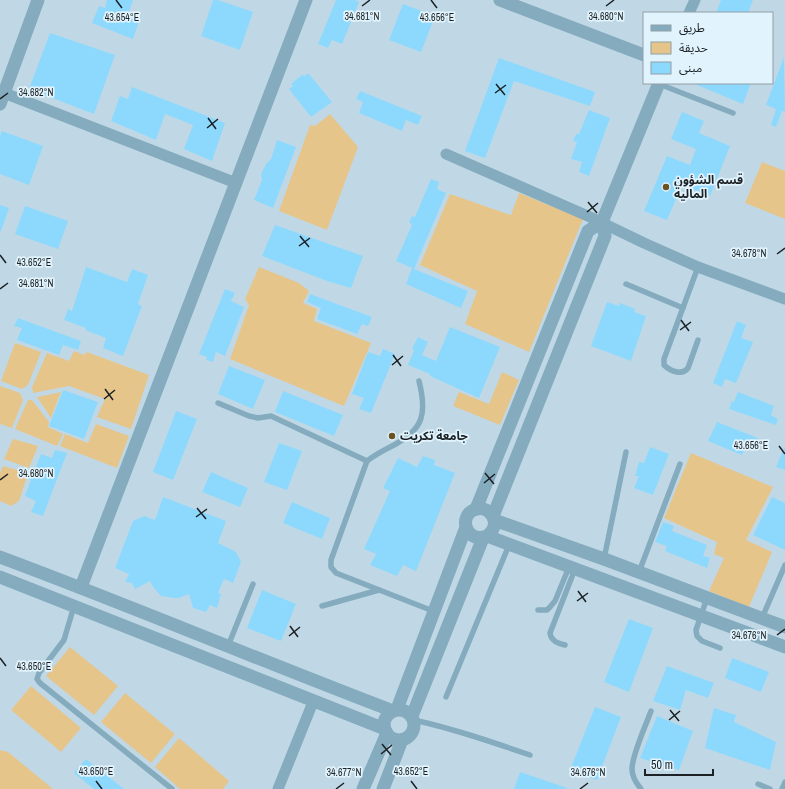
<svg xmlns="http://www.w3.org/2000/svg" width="785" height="789" font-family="'Archivo Narrow','Noto Sans Arabic',sans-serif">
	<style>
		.built { fill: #c0d8e5; fill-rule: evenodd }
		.green { fill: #e6c58b }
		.building { fill: #8dd9fd }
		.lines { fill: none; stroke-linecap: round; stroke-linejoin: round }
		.service { stroke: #84abbe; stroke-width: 5.5 }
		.minor { stroke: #84abbe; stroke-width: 11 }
		.tertiary { stroke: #84abbe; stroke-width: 13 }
		.ticks { fill: none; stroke: #1b2124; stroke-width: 1.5 }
		.poi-dot { fill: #6b5223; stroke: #e1f3fc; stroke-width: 1.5 }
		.labels { text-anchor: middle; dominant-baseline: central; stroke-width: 3.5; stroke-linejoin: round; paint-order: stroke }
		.poi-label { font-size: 12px; font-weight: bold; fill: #1b2124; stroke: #e1f3fc; text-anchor: start }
		.ticks-label { font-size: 10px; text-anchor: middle; fill: #1b2124; stroke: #e1f3fc; stroke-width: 3.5; stroke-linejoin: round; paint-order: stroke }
	</style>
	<rect width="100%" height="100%" fill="#d4e6ef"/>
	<!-- built -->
	<path class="built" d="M0,0H785V789H0ZM644,13H772V83H644Z"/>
	<!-- green -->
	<g class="green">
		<path d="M330,114L358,147L327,230L279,211L310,125L315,126Z"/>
		<path d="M762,162L785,171V219L745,203Z"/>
		<path d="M519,193L583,219L529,352L465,324L477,291L420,265L450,194L511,215Z"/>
		<path d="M259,267L299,283L309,291L303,303L317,309L314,321L371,343L344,406L230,359L249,305L245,299Z"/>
		<path d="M15,343L41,352L28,385L22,389L1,381Z"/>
		<path d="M74,351L84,355L87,352L149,375L131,429L97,417L105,399L69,386L33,393L32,387L47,353L69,361Z"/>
		<path d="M502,372L519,380L500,425L453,406L459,392L489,404Z"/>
		<path d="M0,386L20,393L23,400L12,428L0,424Z"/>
		<path d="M61,392L51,418L37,397Z"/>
		<path d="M28,400H32L49,422L48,427L63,434L57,446L15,429Z"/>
		<path d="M96,424L129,436L117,468L60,446L65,434L88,443Z"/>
		<path d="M13,439L38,446L29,468L4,459Z"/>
		<path d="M691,453L773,487L746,540L772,552L749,607L709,591L724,558L714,554L717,542L664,518Z"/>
		<path d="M3,466L28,473L19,501L11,506L0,501V473Z"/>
		<path d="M70,647L118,686L94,715L46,676Z"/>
		<path d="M31,686L81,728L61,752L11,710Z"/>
		<path d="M125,693L175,734L151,763L101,722Z"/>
		<path d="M179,738L229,781L223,789H180L155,767Z"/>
		<path d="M0,750L8,752L53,789H0Z"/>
	</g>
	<!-- building -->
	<g class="building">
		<path d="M107,0H133L127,17L139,21L133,39L92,23L99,6L105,8Z"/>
		<path d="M213,0H218L253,12L240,50L201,36Z"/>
		<path d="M336,0H355L359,2L342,44L332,40L328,48L318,44Z"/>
		<path d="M721,0H753L748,13H716Z"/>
		<path d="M403,4L435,16L421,52L389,40Z"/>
		<path d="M50,33L115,55L94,114L29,89Z"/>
		<path d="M784,57L785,112L782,111L776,127L771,125L776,109L766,105Z"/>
		<path d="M499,58L595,92L590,106L514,81L485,158L465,151Z"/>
		<path d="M308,73L332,102L311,117L289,89L293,86L291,84L302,75L305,76Z"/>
		<path d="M692,83H751L743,104Z"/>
		<path d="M132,87L225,123L212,161L184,149L193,125L165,114L156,140L111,121L120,96L128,99Z"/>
		<path d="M360,91L422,116L418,125L406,120L402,131L359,113L363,102L356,99Z"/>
		<path d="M589,110L610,118L589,176L579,172L582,162L571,159L577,142L573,141L576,134H579Z"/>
		<path d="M682,112L704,121L699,133L730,146L710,196L682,185L667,220L644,211L667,156L690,165L696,149L671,139Z"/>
		<path d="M2,131L43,146L29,185L0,174V136Z"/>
		<path d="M277,140L296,147L273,208L254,200L262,180L261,174L266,164L271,159Z"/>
		<path d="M431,179L439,182L437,189L446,193L414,269L468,291L461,308L406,284L412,268L396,261L412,225L409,222L412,216L415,217Z"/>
		<path d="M0,205L9,208L1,231H0Z"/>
		<path d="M25,206L68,221L58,249L15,234Z"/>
		<path d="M275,225L363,256L351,288L327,281L262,256Z"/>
		<path d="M86,267L127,282L132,269L148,275L138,304L142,306L123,356L103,348L106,338L85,330L86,328L64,320L68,309L72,311Z"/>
		<path d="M225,289L235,293L231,301L244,307L225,356L216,352L213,362L206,360L207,357L199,354Z"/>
		<path d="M310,294L372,317L368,326L362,324L357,334L317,319L321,308L307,302Z"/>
		<path d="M607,302L619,306L620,303L635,309L634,312L646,316L631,361L591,346Z"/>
		<path d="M18,318L81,341L78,350L63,345L59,355L17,340L22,328L14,326Z"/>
		<path d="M737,321L746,325L741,338L753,342L736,383L725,379L722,387L713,383Z"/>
		<path d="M450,327L500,347L479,398L430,376V374L408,365L414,350L412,349L418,337L428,342L422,355L436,361Z"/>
		<path d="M383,349L395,354L371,413L359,409L364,398L352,394L368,352L380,356Z"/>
		<path d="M229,366L265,380L253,409L218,394Z"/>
		<path d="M63,390L98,402L84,439L49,426Z"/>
		<path d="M283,391L343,415L334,436L275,412Z"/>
		<path d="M738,392L774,406L771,415L778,419L776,425L729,409L732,401L734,402Z"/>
		<path d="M176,411L197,419L173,480L153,472Z"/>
		<path d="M717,422L758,438L753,448L746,446L742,455L708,441Z"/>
		<path d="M279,443L302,451L287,490L264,482Z"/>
		<path d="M785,446V470L776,467Z"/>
		<path d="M650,447L669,454L653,495L634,488L639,476H635L639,462L644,463Z"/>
		<path d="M55,450L67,453L43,516L31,512L36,501L25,496L31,480L28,479L32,468L35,469L41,454L52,458Z"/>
		<path d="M423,456L435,460L434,465L455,473L416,571L403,565L397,576L370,565L376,554L364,549L390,491L383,488L398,458L417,467Z"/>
		<path d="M211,472L248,488L240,507L202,492Z"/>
		<path d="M163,497L226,521L218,543L236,552L241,562L233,583L224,579L218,593L221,594L217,608L210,605L206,612L193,608L189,594L179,598H174L161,596L153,587L150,581L135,589L132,583L125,582L129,574L115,568L133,521L144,516L155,520Z"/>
		<path d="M772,497L785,503V550L753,535Z"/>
		<path d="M292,502L330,518L322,539L283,523Z"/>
		<path d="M663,522L674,526L672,531L707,545L703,556L710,558L707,568L665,551L667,546L655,542Z"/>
		<path d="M262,590L296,604L281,641L247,628Z"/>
		<path d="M629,619L653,628L629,692L604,682Z"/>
		<path d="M732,658L769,672L761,692L725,678Z"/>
		<path d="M667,666L714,683L708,698L686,690L680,710L653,701Z"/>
		<path d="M595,707L621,717L597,780L570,770Z"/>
		<path d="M714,708L736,715L734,722L776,742L770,770L705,748Z"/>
		<path d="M657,716L693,731L679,770L640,758Z"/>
		<path d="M86,759L124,789H94L74,773Z"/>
		<path d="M520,772L567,788V789H514Z"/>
	</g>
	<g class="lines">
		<!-- service -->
		<g class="service">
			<path d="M659,84L733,113"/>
			<path d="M698,267L664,359V365C670,371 682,376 688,368L698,340"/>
			<path d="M626,284L683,308"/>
			<path d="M419,381C427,413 424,429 394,445C384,450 376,454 367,461L331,560V567L336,573L433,611"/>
			<path d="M218,403L249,416L258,418L271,416L367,461"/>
			<path d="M604,559L626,452"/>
			<path d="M639,572L680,464"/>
			<path d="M707,598L696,630L697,636L702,641L720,648"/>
			<path d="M74,606L64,640L39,673L37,679L40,683L172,789"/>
			<path d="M322,606L379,590"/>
			<path d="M538,610H547L550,607L555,601L569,567"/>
			<path d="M762,618L785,565"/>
			<path d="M565,645C557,643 551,641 550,633L575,569"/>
			<path d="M228,646L253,584"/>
			<path d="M446,697L509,545"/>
			<path d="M414,720C454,729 492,742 530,755"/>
			<path d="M758,784L770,789"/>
			<path d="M641,789C636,783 632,776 632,769C632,755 646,725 651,711"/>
			<path d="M782,789L785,782"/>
		</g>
		<!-- minor -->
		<g class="minor">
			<path d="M689,13L695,0"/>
			<path d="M4,93L236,183"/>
			<path d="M446,154L590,217L644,243L698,267L785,299"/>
			<path d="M278,789L313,702"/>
		</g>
		<!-- tertiary -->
		<g class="tertiary">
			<path d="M500,0L644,55"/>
			<path d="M0,104L38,0"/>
			<path d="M602,222L659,83"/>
			<path d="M476,509L588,231L602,222L605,236L493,516"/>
			<path d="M494,520L604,559L785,627"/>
			<path d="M487,536C495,530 498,519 489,512C486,509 481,508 477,509C457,513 465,545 487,536L785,647"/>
			<path d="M0,557C132,606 261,661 393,711"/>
			<path d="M0,577L385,729"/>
			<path d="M81,587L306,0"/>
			<path d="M397,709L466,527"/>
			<circle cx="399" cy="725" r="15"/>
			<path d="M412,716L483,538"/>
			<path d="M363,789L387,733"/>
			<path d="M383,789L402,740"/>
		</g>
	</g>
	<!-- ticks -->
	<path class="ticks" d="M116,0L122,8M431,0L437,8M362,6L370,0M606,6L614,0M496,84L505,95M495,93L506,85M0,99L8,93M208,118L216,129M207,128L218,119M588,202L597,213M587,212L598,203M300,236L309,247M299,246L310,238M777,254L785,248M0,255L6,263M0,289L8,283M681,320L689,331M680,330L691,322M393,355L401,366M392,365L403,356M105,389L113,400M104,399L115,390M779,446L785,454M485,473L494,484M0,480L8,474M484,483L495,474M197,508L206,519M196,517L207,509M578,591L586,602M577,601L588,593M290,626L298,637M777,635L785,629M289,636L300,627M0,658L6,666M670,710L679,721M669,720L680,711M382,744L391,755M381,754L392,745M96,781L102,789M411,781L417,789M336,789L344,783M580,789L588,783"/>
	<!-- markers -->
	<g class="poi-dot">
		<circle cx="666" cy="187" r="4"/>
		<circle cx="392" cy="436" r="4"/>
	</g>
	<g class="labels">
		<!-- poi labels -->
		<g class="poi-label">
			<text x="674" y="180">قسم الشؤون<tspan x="674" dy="14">المالية</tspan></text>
			<text x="400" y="436">جامعة تكريت</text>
		</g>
	</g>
	<g class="ticks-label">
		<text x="362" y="20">34.681°N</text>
		<text x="606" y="20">34.680°N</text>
		<text x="122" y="21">43.654°E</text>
		<text x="437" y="21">43.656°E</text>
		<text x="36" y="96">34.682°N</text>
		<text x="749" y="257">34.678°N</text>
		<text x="34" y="266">43.652°E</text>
		<text x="36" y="287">34.681°N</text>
		<text x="751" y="449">43.656°E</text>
		<text x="36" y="477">34.680°N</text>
		<text x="749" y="639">34.676°N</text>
		<text x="34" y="670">43.650°E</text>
		<text x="96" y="775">43.650°E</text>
		<text x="411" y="775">43.652°E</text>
		<text x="344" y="776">34.677°N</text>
		<text x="588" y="776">34.676°N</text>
	</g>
	<!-- legend -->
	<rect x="643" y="12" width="130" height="72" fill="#e1f3fc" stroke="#929fa6"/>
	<rect x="651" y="25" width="20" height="6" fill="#84abbe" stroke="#929fa6"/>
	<text x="679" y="32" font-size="12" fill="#1b2124">طريق</text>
	<rect x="651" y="42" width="20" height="12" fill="#e6c58b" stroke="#929fa6"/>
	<text x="679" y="52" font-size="12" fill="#1b2124">حديقة</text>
	<rect x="651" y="62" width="20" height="12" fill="#8dd9fd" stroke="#929fa6"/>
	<text x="679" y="72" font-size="12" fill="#1b2124">مبنى</text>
	<!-- scale -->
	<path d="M645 769v6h68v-6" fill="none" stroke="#1b2124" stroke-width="2"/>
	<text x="651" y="769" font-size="12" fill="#1b2124" stroke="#e1f3fc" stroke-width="3" paint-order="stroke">50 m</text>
</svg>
